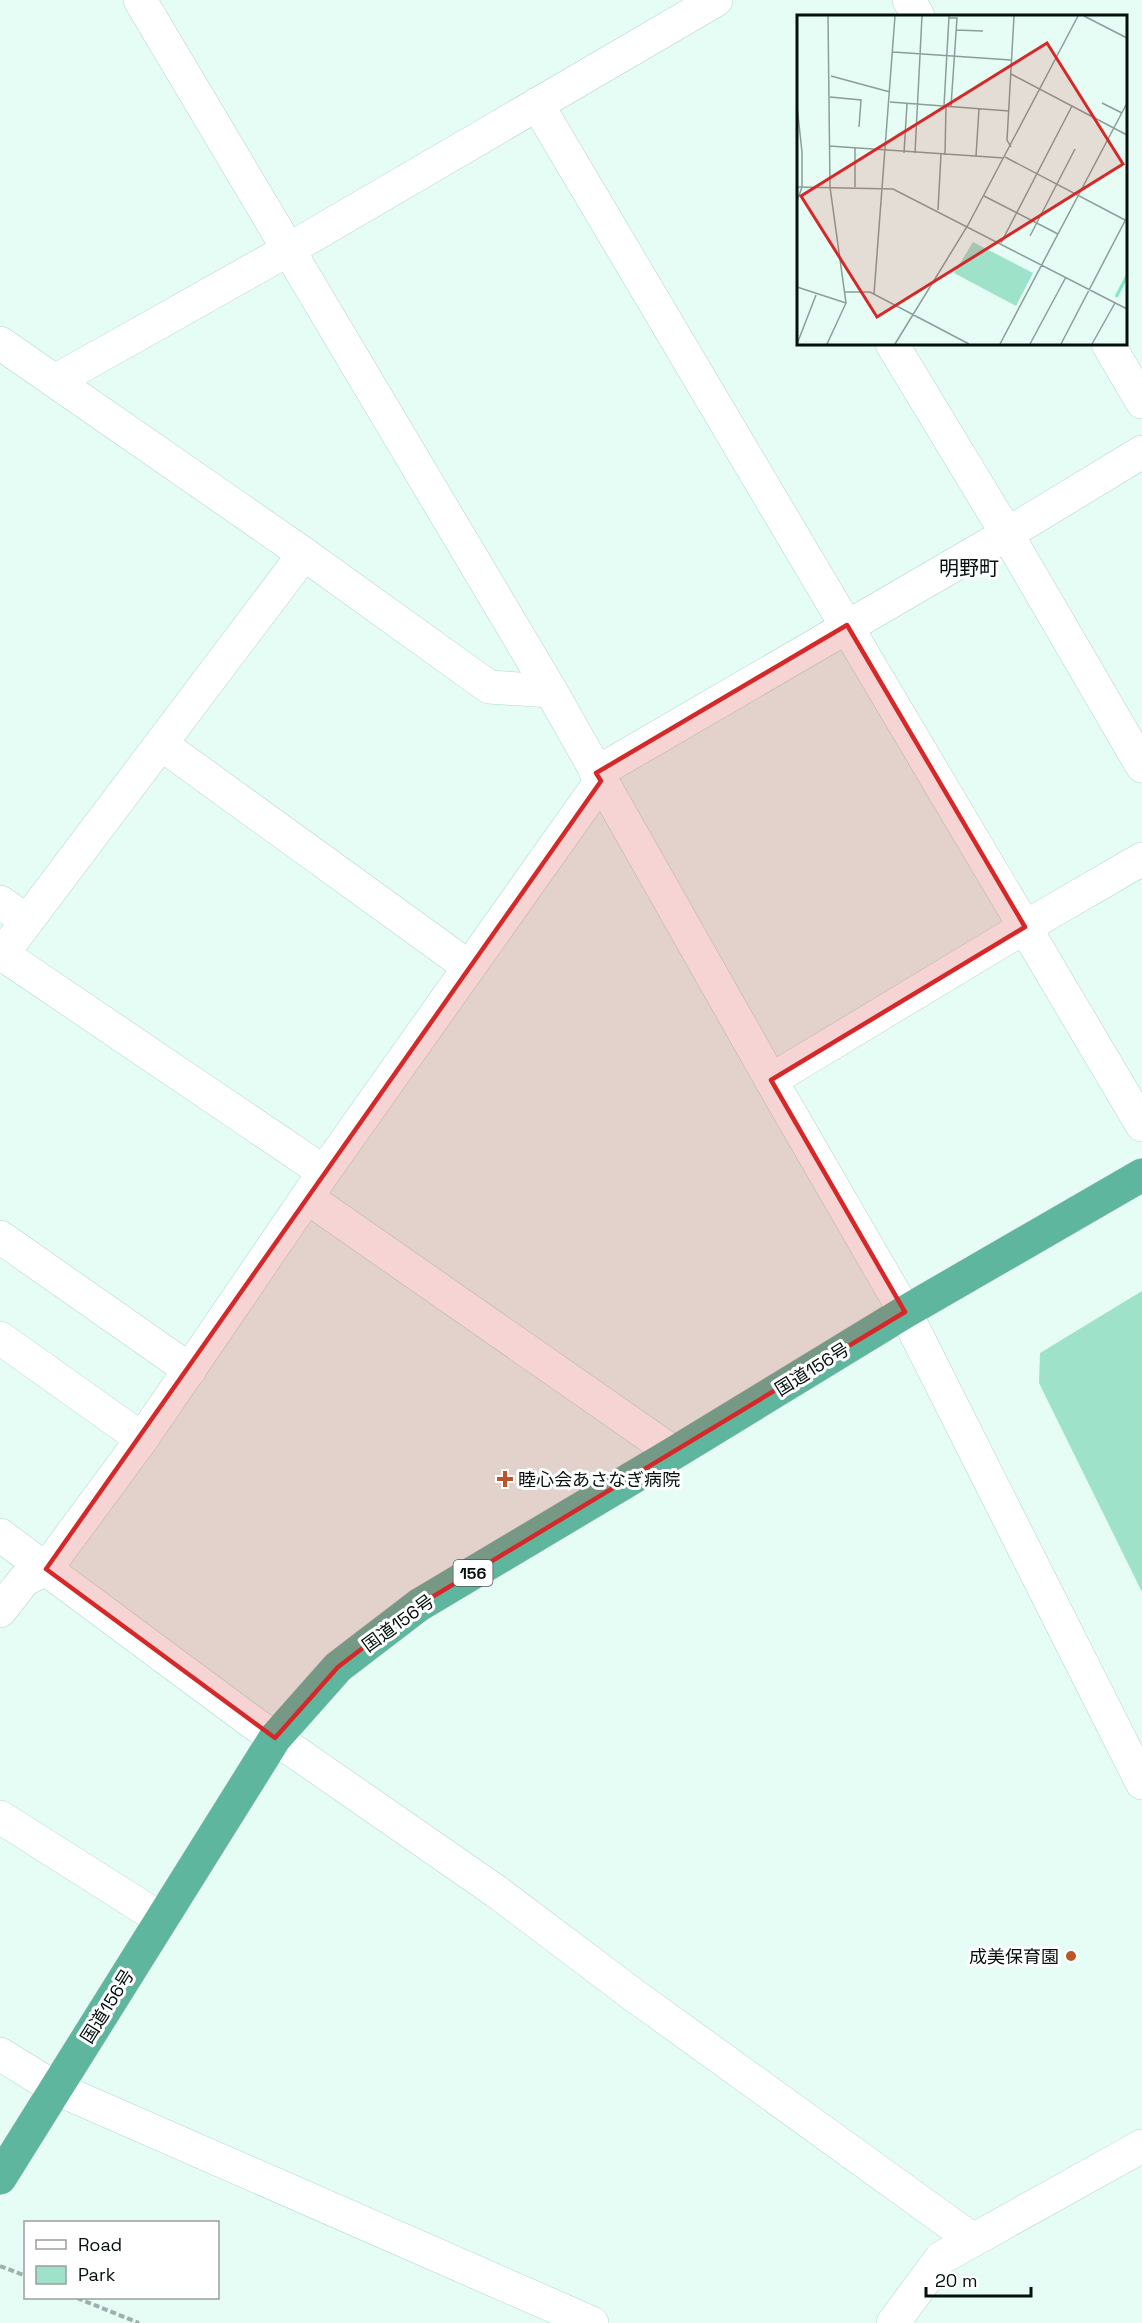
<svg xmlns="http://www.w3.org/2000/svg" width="1142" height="2323" font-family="'Space Grotesk','Noto Sans JP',sans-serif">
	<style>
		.green { fill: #9fe2ca }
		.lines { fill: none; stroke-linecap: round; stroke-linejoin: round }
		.minor-casing { stroke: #afd8c9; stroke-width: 34 }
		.tertiary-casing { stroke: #afd8c9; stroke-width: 34 }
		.trunk-casing { stroke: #dcdedd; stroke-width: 34 }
		.path { stroke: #9db1aa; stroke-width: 4; stroke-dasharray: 6 3; stroke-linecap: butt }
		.minor { stroke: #fff; stroke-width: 33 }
		.tertiary { stroke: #fff; stroke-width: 33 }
		.trunk { stroke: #5eb69e; stroke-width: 33 }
		.marked { fill: #d62828; fill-opacity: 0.2; stroke: #d62828; stroke-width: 4.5; stroke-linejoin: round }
		.poi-dot { fill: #bc562a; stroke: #fff; stroke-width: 2 }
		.labels { text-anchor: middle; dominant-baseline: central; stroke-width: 6; stroke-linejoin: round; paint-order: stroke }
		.shield { fill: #fff; stroke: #4f5855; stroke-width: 1.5 }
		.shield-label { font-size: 16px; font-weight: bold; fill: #03100c }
		.street-label { font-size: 18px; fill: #03100c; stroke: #fff }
		.poi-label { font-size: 18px; fill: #03100c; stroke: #fff; text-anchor: start }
		.neighbourhood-label { font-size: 20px; fill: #03100c; stroke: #fff }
		.inset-river { fill: none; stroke: #7de9c6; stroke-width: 3 }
		.inset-road { fill: none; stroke: #8b9e97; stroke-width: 1.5 }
		.view { fill: #d62828; fill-opacity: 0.15; stroke: #d62828; stroke-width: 3 }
		.inset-edge { fill: none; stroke: #03100c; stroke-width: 3 }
	</style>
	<rect width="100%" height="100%" fill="#e5fdf4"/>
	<!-- green -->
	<path class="green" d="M1142,1291V1592L1039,1383L1040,1353Z"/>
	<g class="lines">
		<!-- minor casing -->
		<g class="minor-casing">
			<g id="minor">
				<path d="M909,0L918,16"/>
				<path d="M537,104L1142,1125"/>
				<path d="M0,343L304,554L489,687L551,691"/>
				<path d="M892,344L1007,534L1142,766"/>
				<path d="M1108,344L1142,402"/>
				<path d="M55,381L288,250L716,0"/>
				<path d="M161,744L469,967"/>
				<path d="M596,773L1007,534L1142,452"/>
				<path d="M0,902L27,921"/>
				<path d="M2,954L324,1172"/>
				<path d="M0,957L304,554"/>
				<path d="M771,1080L1025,927L1142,859"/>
				<path d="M308,1198L674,1453"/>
				<path d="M0,1237L190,1370"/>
				<path d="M905,1312L1142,1783"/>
				<path d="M0,1338L142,1439"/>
				<path d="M0,1535L252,1722L497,1892L635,1996L973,2240"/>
				<path d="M0,1611L24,1580L46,1569L142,1439L324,1172L601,781"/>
				<path d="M0,1817L161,1919"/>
				<path d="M0,2054L55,2088L592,2323"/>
				<path d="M893,2323L941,2258L1142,2146"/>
			</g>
		</g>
		<!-- tertiary casing -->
		<g class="tertiary-casing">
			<path id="tertiary" d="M140,0L551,691L771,1080L905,1312"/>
		</g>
		<!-- trunk casing -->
		<g class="trunk-casing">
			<path id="trunk" d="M0,2178L275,1738L338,1667L419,1605L674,1453L905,1312L1142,1175"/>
		</g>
		<!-- path -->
		<g class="path">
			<path d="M0,2266L26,2276"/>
			<path d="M77,2298L139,2323"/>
		</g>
		<!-- minor -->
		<use href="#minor" class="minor"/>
		<!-- tertiary -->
		<use href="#tertiary" class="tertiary"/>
		<!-- trunk -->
		<use href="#trunk" class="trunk"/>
	</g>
	<!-- marked area -->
	<path class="marked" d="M847,625L1025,927L771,1080L905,1312L419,1605L338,1667L275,1738L46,1569L601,781L596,773Z"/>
	<!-- markers -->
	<g class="poi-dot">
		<path d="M502 1470h6v6h6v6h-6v6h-6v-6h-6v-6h6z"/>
		<circle cx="1071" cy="1956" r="6"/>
	</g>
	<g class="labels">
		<!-- shield labels -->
		<rect class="shield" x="453.5" y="1560" width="39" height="26" rx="4.5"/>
		<g class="shield-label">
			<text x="473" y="1573">156</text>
		</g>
		<!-- street labels -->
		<g class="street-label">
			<text transform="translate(812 1369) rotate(-32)">国道156号</text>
			<text transform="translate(398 1623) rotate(-36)">国道156号</text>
			<text transform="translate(107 2006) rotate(-58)">国道156号</text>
		</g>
		<!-- poi labels -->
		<g class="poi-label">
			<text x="518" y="1479">睦心会あさなぎ病院</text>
			<text x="1059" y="1956" text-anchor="end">成美保育園</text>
		</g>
		<!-- neighbourhood labels -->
		<g class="neighbourhood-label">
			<text x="969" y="568">明野町</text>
		</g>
	</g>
	<!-- overview -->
	<g transform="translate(797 15)">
		<rect width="330" height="330" fill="#e5fdf4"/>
		<path d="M176,227L236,258L219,291L157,258Z" fill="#9fe2ca"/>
		<path class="inset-river" d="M319,282L330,261"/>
		<path class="inset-road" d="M287,1L330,23M152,3H160L154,91M159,15L186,16M96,37L214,45M214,59L330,120M34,61L93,77M33,82L64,85L62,112M93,87L212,96M305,88L325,98M0,91L5,137V172L0,186M147,91L152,1M32,131L207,143M214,132L210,125L217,1M107,138L110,89M118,138L125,1M148,140L149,91M179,141L182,94M208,142L328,205M0,172L96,174L330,294M58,172V132M187,181L261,219M141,195L144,139M233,221L278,134M204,228L275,91M0,272L49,288M48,277H73L172,329M77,279L98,1M0,329L19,280M30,329L49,288L33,172L31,1M98,329L171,210L281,1M203,329L330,88M233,329L269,262M264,329L330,202M295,329L318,288"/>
		<path class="view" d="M250,28L326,149L80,302L4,181Z"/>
		<rect width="330" height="330" class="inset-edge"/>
	</g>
	<!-- legend -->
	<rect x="24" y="2221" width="195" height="78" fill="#ffffff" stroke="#9a9f9e" stroke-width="1.5"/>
	<rect x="36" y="2240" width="30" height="9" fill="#ffffff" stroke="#9a9f9e" stroke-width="1.5"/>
	<text x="78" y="2251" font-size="18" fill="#03100c">Road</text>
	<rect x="36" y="2266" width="30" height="18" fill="#9fe2ca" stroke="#9a9f9e" stroke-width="1.5"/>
	<text x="78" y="2281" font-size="18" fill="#03100c">Park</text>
	<!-- scale -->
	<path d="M926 2287v9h105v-9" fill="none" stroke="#03100c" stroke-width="3"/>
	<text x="935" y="2287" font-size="18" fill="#03100c" stroke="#ffffff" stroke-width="4.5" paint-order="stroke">20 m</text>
</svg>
